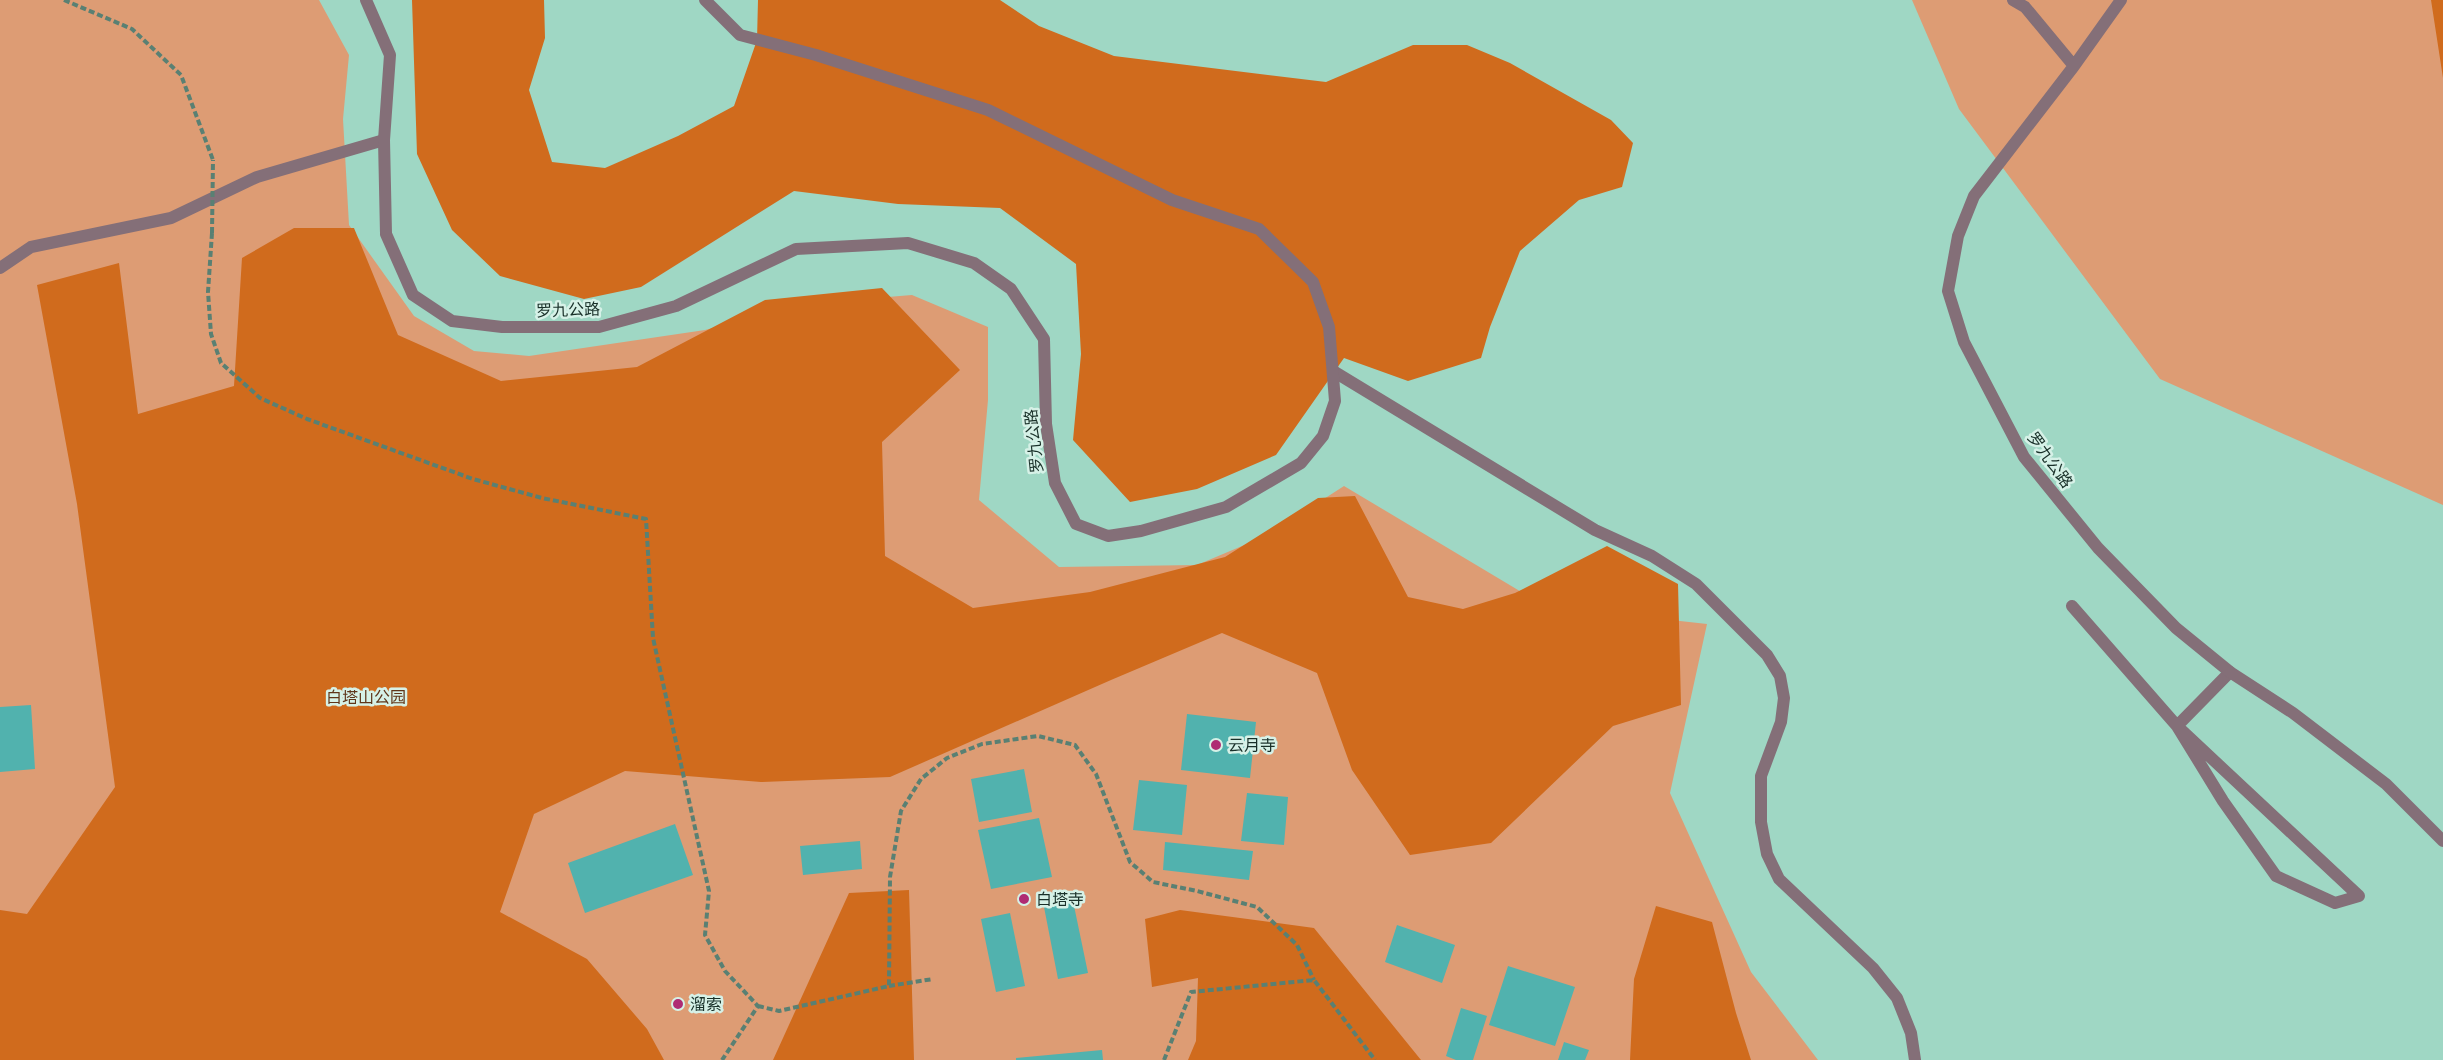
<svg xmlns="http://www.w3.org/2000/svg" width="2443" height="1060" viewBox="0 0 2443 1060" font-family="Montserrat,'Noto Sans SC',sans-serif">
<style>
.green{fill:#dd9c74}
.forest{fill:#d06b1d}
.building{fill:#51b2ae}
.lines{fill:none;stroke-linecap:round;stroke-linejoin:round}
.path{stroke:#598073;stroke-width:4;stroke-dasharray:6 3;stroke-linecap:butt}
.service{stroke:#846f78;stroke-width:12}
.minor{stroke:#846f78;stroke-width:12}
.path-bridge{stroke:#598073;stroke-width:4;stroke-dasharray:6 3;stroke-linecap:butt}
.poi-dot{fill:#af2b73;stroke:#d6f1e7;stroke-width:2}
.labels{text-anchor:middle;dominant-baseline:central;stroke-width:5;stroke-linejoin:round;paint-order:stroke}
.street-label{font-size:16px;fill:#193029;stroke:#d6f1e7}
.park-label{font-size:16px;fill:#5f3519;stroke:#d6f1e7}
.poi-label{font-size:16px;fill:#193029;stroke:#d6f1e7;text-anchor:start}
</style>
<rect width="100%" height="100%" fill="#9fd7c4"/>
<path class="green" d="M0 0H319L349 55 343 119 349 225 414 316 474 351 529 356 705 330 803 304 912 295 988 327V400L979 500 1059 567 1197 565 1268 535 1344 486 1545 606 1707 624 1670 793 1751 972 1818 1060H0Z
M1912 0H2443V505L2160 379 1959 109Z"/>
<path class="forest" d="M412 0H544L545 38 529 90 552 162 605 168 678 136 734 106 757 40 758 0H1000L1039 26 1114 56 1326 82 1413 45H1467L1510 63 1611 120 1633 143 1622 187 1579 200 1520 251 1490 327 1481 358 1408 381 1344 358 1276 455 1197 489 1130 502 1073 440 1081 354 1076 264 1000 208 898 204 794 191 641 287 584 299 500 276 452 230 417 154Z
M2431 0H2443V78Z
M294 228H354L398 335 501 381 637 367 765 300 882 288 960 370 882 442 885 556 973 608 1090 592 1225 557 1318 498 1355 496 1408 597 1463 609 1515 593 1607 546 1678 584 1681 705 1613 726 1491 843 1410 855 1352 770 1317 673 1222 633 1111 680 890 777 761 782 625 771 534 814 500 912 587 959 647 1029 664 1060H0V910L27 914 115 787 77 504 37 285 119 263 138 414 234 386 242 258Z
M909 890 914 1060H773L849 893Z
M1656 906 1712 922 1736 1013 1751 1060H1630L1634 979Z
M1180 910 1314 928 1421 1060H1188L1196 1041 1198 978 1152 987 1145 919Z"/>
<path class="building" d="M31 705 35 769 0 772V707Z
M1187 714 1256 722 1250 778 1181 770Z
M1024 769 1032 812 979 822 971 779Z
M1139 780 1187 785 1182 835 1133 830Z
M1247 793 1288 797 1284 845 1241 841Z
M1039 818 1052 877 991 889 978 830Z
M675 824 693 875 585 913 568 863Z
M860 841 862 869 803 875 800 846Z
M1165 842 1253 851 1249 880 1163 870Z
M1073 901 1088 973 1058 979 1044 907Z
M1010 913 1025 986 996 992 981 919Z
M1397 925 1455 945 1442 983 1385 962Z
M1508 966 1575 987 1555 1046 1489 1025Z
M1461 1008 1487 1016 1473 1060H1456L1446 1056Z
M1564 1042 1589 1050 1585 1060H1558Z
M1102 1050 1103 1060H1016V1058Z"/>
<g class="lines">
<path class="path" d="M64 0 132 29 181 75 213 160
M212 233 208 292 211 334 221 363 260 398 307 419 473 479 542 498 646 519 653 638 709 891 705 935 725 971 758 1006 722 1060
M889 986 933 979
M758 1006 779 1011 889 986 890 877 901 811 921 779 947 758 982 744 1038 736 1075 745 1096 774 1130 862 1153 882 1197 891 1257 907 1297 945 1314 980
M1164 1060 1191 992 1314 980 1375 1060"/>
<path class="service" d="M0 268 31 247 171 218 257 177 384 140
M1333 371 1595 530 1652 556 1696 584 1767 655 1780 676 1784 698 1781 722 1761 776V822L1767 854 1779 879 1873 968 1897 998 1911 1033 1915 1060
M2072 606 2177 726 2359 896 2335 903 2276 876 2223 801 2177 726 2230 672"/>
<path class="minor" d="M366 0 390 55 384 140 386 234 413 295 452 321 502 327H599L676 306 796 249 908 243 974 263 1011 289 1044 339 1046 424 1055 483 1076 524 1108 536 1141 531 1226 507 1301 463 1323 436 1335 401 1329 327 1313 282 1259 229 1172 200 988 110 816 55 740 35 705 0
M2013 0 2025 7 2074 66 1974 196 1958 236 1948 291 1964 342 2024 457 2098 548 2176 628 2230 672 2293 713 2386 784 2443 841
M2074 66 2121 0"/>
<path class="path-bridge" d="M212 233 213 160"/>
</g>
<g class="poi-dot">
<circle cx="1216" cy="745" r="6"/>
<circle cx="1024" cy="899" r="6"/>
<circle cx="678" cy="1004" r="6"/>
</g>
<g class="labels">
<g class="street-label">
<text transform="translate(568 310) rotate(-2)">罗九公路</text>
<text transform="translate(1034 441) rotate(-96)">罗九公路</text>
<text transform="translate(2050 460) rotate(54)">罗九公路</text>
</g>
<g class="park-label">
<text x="366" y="697">白塔山公园</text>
</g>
<g class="poi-label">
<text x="1228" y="745">云月寺</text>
<text x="1036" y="899">白塔寺</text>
<text x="690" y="1004">溜索</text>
</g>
</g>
</svg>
